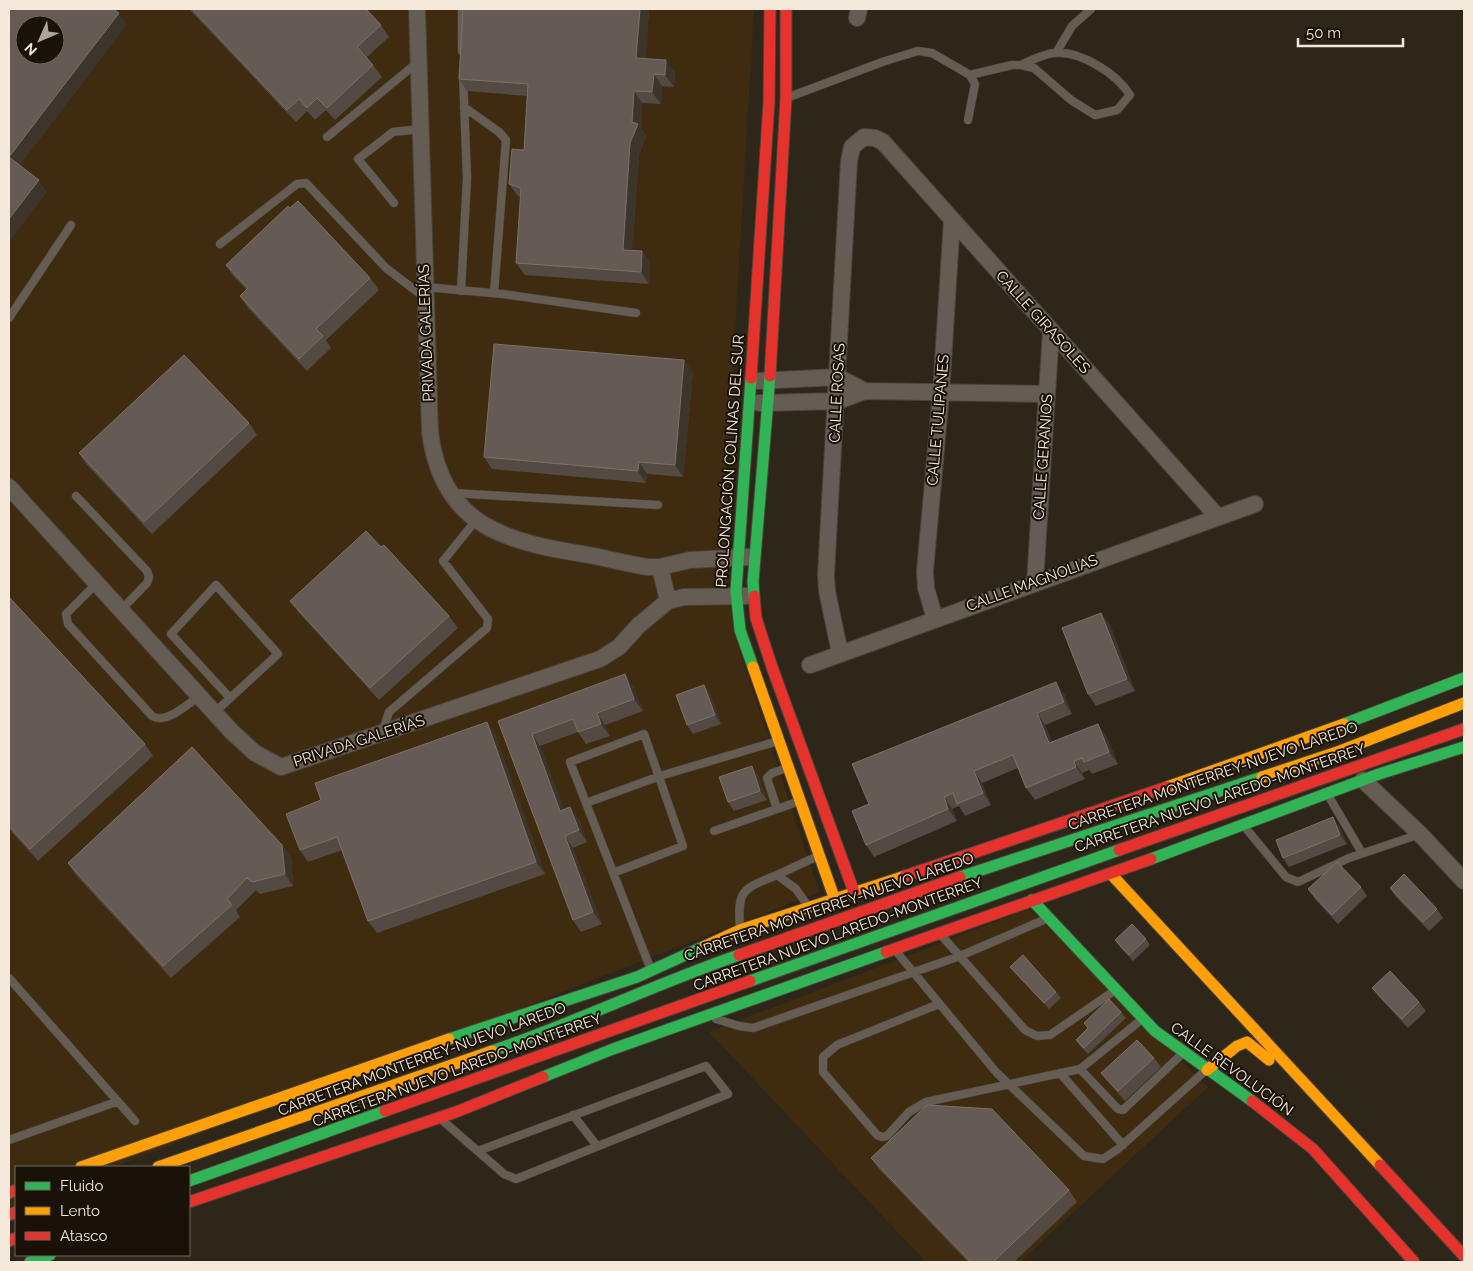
<svg xmlns="http://www.w3.org/2000/svg" width="1473" height="1271" viewBox="0 0 1473 1271" font-family="Raleway,sans-serif">
<style>
.built{fill:#3f2c10;fill-rule:evenodd}
.lines{fill:none;stroke-linecap:round;stroke-linejoin:round}
.lane-casing{stroke:#4b433a;stroke-width:9}
.street-casing{stroke:#4b433a;stroke-width:18}
.fast-casing{stroke:#4b433a;stroke-width:13}
.slow-casing{stroke:#4b433a;stroke-width:13}
.jam-casing{stroke:#4b433a;stroke-width:13}
.lane{stroke:#655d54;stroke-width:8}
.street{stroke:#655d54;stroke-width:16}
.fast{stroke:#30b455;stroke-width:11}
.slow{stroke:#ff9f0a;stroke-width:11}
.jam{stroke:#e5322d;stroke-width:11}
.wall{fill:#534a43}
.shaded-wall{fill:#3d342c}
.building{fill:#655b54;stroke:#7b7169;fill-rule:evenodd}
.labels{text-anchor:middle;dominant-baseline:central;stroke-width:4;stroke-linejoin:round;paint-order:stroke}
.street-label{font-size:15px;fill:#f5e9dc;stroke:#191208}
</style>
<rect width="100%" height="100%" fill="#2f261a"/>
<path class="built" d="M9 9H754L727 466 726 572 734 634 819 892 114 1167H16V1205L9 1208ZM25 25H55V55H25Z
M1029 909 1208 1087 1020 1262H926L709 1032Z"/>
<g class="lines">
<defs>
<path id="lane" d="M462 51V9
M1056 53 1072 26 1091 9
M970 75 1012 65H1021L1034 68 1071 100 1095 115 1117 110 1130 95C1117 74 1080 50 1054 53 1043 54 1032 60 1021 65
M789 97 885 61 918 51 932 53 970 75 975 84 968 120
M464 107 499 132 506 140 494 293
M327 137 418 62
M394 203 358 159 393 132 420 129
M220 244 297 184 306 183 386 268 424 297
M425 287 503 294 636 313
M461 291 467 178 463 75
M9 318 71 225
M452 493 658 505
M76 496 147 571 149 577 147 583 121 610
M97 583 66 614 68 624 152 716C166 725 187 704 200 696
M215 712 278 654 216 585 171 634 230 698
M382 733 389 712 487 628 488 619 443 561 477 519
M1328 795 1362 853
M586 803 570 762 644 734 683 846 613 873
M777 809 767 778 772 773 787 768
M1244 826 1286 877 1298 882 1349 858 1420 834
M714 831 797 802
M777 875 818 856
M740 928C737 889 743 889 777 875L796 889 808 906
M941 935 1025 1030 1037 1036 1050 1035 1114 991
M895 950 996 1072 1084 1156 1103 1159 1118 1149 1205 1071
M651 970 586 803 660 776 778 741
M9 978 135 1121
M939 1004 837 1045 823 1057V1072L877 1135 882 1137 887 1136 909 1112 926 1102 1080 1069 1141 1020
M716 1019 739 1026 753 1028 960 956 1046 919
M1080 1069 1118 1109 1123 1110 1183 1053
M1060 1073 1123 1145
M573 1115 597 1146
M442 1120 504 1174 516 1179 728 1094 706 1066 478 1151
M9 1140 116 1102"/>
<path id="street" d="M417 9 430 432C442 527 507 542 589 555 609 559 628 564 648 567H660L690 560 749 557
M857 18 859 9
M758 381 838 377 865 391
M759 403 838 401 865 391 1047 394
M9 487 232 732 255 753 281 767 600 659 619 647 639 625 668 601 684 597 746 596
M660 567 668 601
M1035 582 1051 331
M935 619 926 588 925 571 941 393 952 220
M840 653 827 591 826 574 849 161 852 147 864 137 875 138 883 142 1217 516
M810 665 1255 504
M1363 780 1420 834 1464 881"/>
<path id="fast" d="M751 378 736 591 740 630 753 667
M754 596 753 582 770 376
M1344 724 1464 678
M1151 859 1379 774 1464 747
M960 877 1262 777
M1032 900 1155 1031 1252 1101
M750 981 1119 850
M449 1039 637 977 705 946
M492 1051C575 1023 655 984 739 955
M543 1077 613 1049 886 952
M189 1181 385 1111
M30 1262 50 1255"/>
<path id="slow" d="M753 667 835 900
M1262 777 1340 751 1464 703
M1167 787 1344 724
M1111 874 1380 1165
M705 946 740 930 905 876
M1207 1070 1237 1046 1247 1042 1269 1060
M81 1167 449 1039
M158 1167 492 1051"/>
<path id="jam" d="M770 376 786 98V9
M751 378 769 102 770 9
M754 596 756 618 772 667 854 892
M1119 850 1464 729
M905 876 1167 787
M886 952 1151 859
M739 955 960 877
M1252 1101 1313 1149 1414 1262
M385 1111 750 981
M1380 1165 1464 1256
M9 1193 16 1190
M189 1202 456 1112 543 1077
M9 1215 16 1212
M9 1241 16 1238"/>
</defs>
<use href="#lane" class="lane-casing"/>
<use href="#street" class="street-casing"/>
<use href="#fast" class="fast-casing"/>
<use href="#slow" class="slow-casing"/>
<use href="#jam" class="jam-casing"/>
<use href="#lane" class="lane"/>
<use href="#street" class="street"/>
<use href="#fast" class="fast"/>
<use href="#slow" class="slow"/>
<use href="#jam" class="jam"/>
</g>
<path class="wall" d="M189 9H366L381 25 389 37 366 58 373 65 382 77 335 120 326 110 315 120 307 111 296 122Z
M649 9 645 59 675 72 674 87 662 86 661 104 642 103 641 128 646 136 639 155 632 250 642 251 650 263 649 284 525 275 516 263 521 197 518 196 509 184 524 150 527 96 467 91 459 79Z
M226 265 370 278 379 290 326 340 331 348 307 371 248 308 240 296 246 289 234 277Z
M693 372 683 477 647 474 646 483 492 469 484 457Z
M249 423 257 435 152 534 87 465 79 453Z
M381 547 449 616 458 628 379 700 299 613 290 601Z
M9 597 145 744 153 756 38 861 9 829Z
M1101 613 1110 625 1135 691 1096 706 1088 694Z
M704 685 710 694 721 724 693 734 687 725Z
M633 686 643 711 605 725 610 736 586 744 578 732 540 746 564 810 579 819 587 842 573 848 602 924 581 932 573 920 498 721Z
M1064 694 1072 714 1045 725 1052 742 1106 736 1118 764 1092 774 1089 770 1082 773 1085 779 1035 800 1026 788 1018 768 982 783 991 805 965 816 959 806 952 809 957 821 874 857 866 845 869 804Z
M487 722 495 734 545 874 377 933 368 921 342 850 308 862 300 850 321 800Z
M758 775 767 800 734 811 728 802Z
M1339 826 1347 844 1289 867 1283 858Z
M282 845 291 857 293 886 260 894 256 890 236 910 240 917 171 978 76 875 68 863Z
M1361 887 1367 896 1338 924 1315 899 1308 889Z
M1390 888 1437 909 1443 918 1429 931 1396 897Z
M1146 939 1150 945 1133 961 1120 947 1115 940Z
M1010 967 1056 992 1061 998 1049 1009 1015 973Z
M1372 988 1419 1002 1426 1011 1408 1028 1379 997Z
M1121 1012 1126 1018 1088 1054 1080 1046 1076 1040 1088 1028 1084 1023Z
M1154 1058 1161 1067 1125 1101 1108 1082 1101 1073Z
M871 1158 1069 1190 1077 1202 1014 1262H968L880 1170Z"/>
<path class="shaded-wall" d="M640 9H649L645 70 636 58Z
M119 13 127 25 17 169 9 157Z
M666 60 675 72 674 87 665 75Z
M654 74 662 86 661 104 652 92Z
M634 91 642 103 641 128 646 136 639 155 632 262 623 250Z
M39 180 47 192 9 242V219Z
M642 251 650 263 649 284 641 272Z
M684 360 693 372 683 477 675 465Z
M639 462 647 474 646 483 638 471Z
M1101 613 1110 625 1135 691 1127 679Z
M625 674 633 686 643 711 634 699Z
M1056 682 1064 694 1072 714 1064 702Z
M704 685 710 694 721 724 715 715Z
M597 713 605 725 610 736 601 724Z
M1037 713 1045 725 1057 755 1049 743Z
M487 722 495 734 545 874 536 862Z
M1098 724 1106 736 1118 764 1109 752Z
M532 734 540 746 569 823 560 811Z
M1074 761 1082 773 1085 779 1076 767Z
M752 766 758 775 767 800 760 791Z
M974 771 982 783 991 805 983 793Z
M944 797 952 809 957 821 948 809Z
M570 807 579 819 587 842 579 830Z
M1333 817 1339 826 1347 844 1340 835Z
M565 836 573 848 602 924 593 912Z
M282 845 291 857 293 886 285 874Z"/>
<path class="building" d="M9 9H113L119 13 9 157 39 180 9 219ZM25 25H55V55H25Z
M192 9H366L381 25 357 47 373 65 327 108 317 98 307 108 299 99 287 110Z
M463 9H640L636 58 666 60 665 75 654 74 652 92 634 91 632 122 638 124 630 143 623 250 642 251 641 272 516 263 521 188 509 184 512 149 524 150 528 84 459 79Z
M298 201 370 278 316 329 323 336 299 359 240 296 248 288 226 265 288 206 290 208Z
M494 344 684 360 675 465 639 462 638 471 484 457Z
M184 355 249 423 144 522 79 453Z
M366 531 381 547 384 545 449 616 370 688 290 601Z
M9 597 145 744 30 849 9 826Z
M1101 613 1127 679 1088 694 1062 628Z
M625 674 634 699 597 713 601 724 578 732 573 719 532 734 560 811 570 807 579 830 565 836 593 912 573 920 498 721Z
M1056 682 1064 702 1037 713 1049 743 1098 724 1109 752 1084 762 1082 758 1074 761 1076 767 1026 788 1013 755 974 771 983 793 957 804 953 793 944 797 948 809 866 845 852 811 869 804 852 764Z
M704 685 715 715 687 725 676 695Z
M487 722 536 862 368 921 337 837 300 850 286 814 321 800 315 783Z
M192 747 282 845 285 874 252 882 247 878 227 899 232 905 163 966 68 863Z
M752 766 760 791 728 802 719 777Z
M1333 817 1340 835 1283 858 1276 840Z
M1337 862 1361 887 1332 915 1308 889Z
M1404 874 1437 909 1423 922 1390 888Z
M1132 924 1146 939 1129 955 1115 940Z
M1023 955 1056 992 1044 1003 1010 967Z
M1390 971 1419 1002 1402 1019 1372 988Z
M1109 999 1121 1012 1084 1048 1076 1040 1088 1028 1084 1023Z
M1137 1040 1154 1058 1118 1091 1101 1073Z
M927 1105 992 1109 1069 1190 993 1262H971L871 1158Z"/>
<g class="labels">
<g class="street-label">
<text transform="translate(1043 322) rotate(48)">CALLE GIRASOLES</text>
<text transform="translate(426 333) rotate(-92)">PRIVADA GALERÍAS</text>
<text transform="translate(837 393) rotate(-87)">CALLE ROSAS</text>
<text transform="translate(938 420) rotate(-85)">CALLE TULIPANES</text>
<text transform="translate(1043 457) rotate(-86)">CALLE GERANIOS</text>
<text transform="translate(730 461) rotate(-86)">PROLONGACIÓN COLINAS DEL SUR</text>
<text transform="translate(1032 583) rotate(-20)">CALLE MAGNOLIAS</text>
<text transform="translate(359 741) rotate(-18)">PRIVADA GALERÍAS</text>
<text transform="translate(1213 776) rotate(-19)">CARRETERA MONTERREY-NUEVO LAREDO</text>
<text transform="translate(1220 798) rotate(-19)">CARRETERA NUEVO LAREDO-MONTERREY</text>
<text transform="translate(829 907) rotate(-19)">CARRETERA MONTERREY-NUEVO LAREDO</text>
<text transform="translate(838 934) rotate(-20)">CARRETERA NUEVO LAREDO-MONTERREY</text>
<text transform="translate(422 1059) rotate(-20)">CARRETERA MONTERREY-NUEVO LAREDO</text>
<text transform="translate(1232 1069) rotate(36)">CALLE REVOLUCIÓN</text>
<text transform="translate(457 1070) rotate(-20)">CARRETERA NUEVO LAREDO-MONTERREY</text>
</g>
</g>
<rect width="1473" height="1271" fill="none" stroke="#f5e9dc" stroke-width="20"/>
<rect x="15" y="1166" width="175" height="90" fill="#191208" stroke="#71685d"/>
<rect x="25" y="1182" width="25" height="8" fill="#30b455" stroke="#71685d"/>
<text x="60" y="1191" font-size="15" fill="#f5e9dc">Fluido</text>
<rect x="25" y="1207" width="25" height="8" fill="#ff9f0a" stroke="#71685d"/>
<text x="60" y="1216" font-size="15" fill="#f5e9dc">Lento</text>
<rect x="25" y="1232" width="25" height="8" fill="#e5322d" stroke="#71685d"/>
<text x="60" y="1241" font-size="15" fill="#f5e9dc">Atasco</text>
<g transform="translate(40 40) rotate(225)"><circle r="24" fill="#191208" stroke="#71685d"/>
<path d="M0-4L9 19L0 12L-9 19Z" fill="#b0a598"/>
<text y="-8" font-size="14" font-weight="bold" text-anchor="middle" fill="#f5e9dc">N</text>
</g>
<path d="M1298 38v8h105v-8" fill="none" stroke="#f5e9dc" stroke-width="2.5"/>
<text x="1306" y="38" font-size="15" fill="#f5e9dc" stroke="#191208" stroke-width="4" paint-order="stroke">50 m</text>
</svg>
